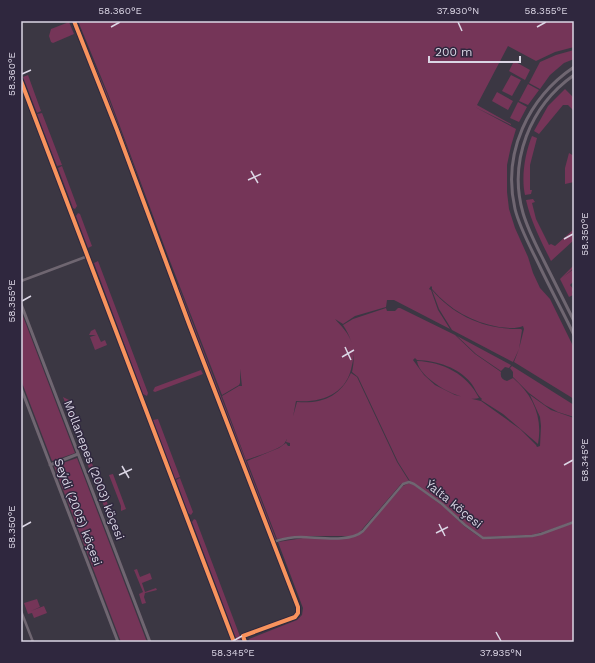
<svg xmlns="http://www.w3.org/2000/svg" width="595" height="663" viewBox="0 0 595 663" font-family="'Work Sans',sans-serif">
<style>
.green{fill:#753558}
.lines{fill:none;stroke-linecap:round;stroke-linejoin:round}
.minor{stroke:#6f6671;stroke-width:2.5}
.tertiary{stroke:#6f6671;stroke-width:3}
.cycleway-casing{stroke:#2f273e;stroke-width:6}
.cycleway{stroke:#f8935d;stroke-width:4}
.ticks{fill:none;stroke:#dbd6e5;stroke-width:1.5}
.labels{text-anchor:middle;dominant-baseline:central;stroke-width:3;stroke-linejoin:round;paint-order:stroke}
.street-label{font-size:12px;fill:#dbd6e5;stroke:#2f273e}
.neatline{fill:none;stroke:#dbd6e5;stroke-width:1.5}
.ticks-label{font-size:10px;text-anchor:middle;fill:#dbd6e5}
</style>
<rect width="100%" height="100%" fill="#3b3743"/>
<path class="green" d="M78 21H574V47L555 52 536 61 508 46 477 105 511 124V125L475 107 516 129 511 146 507 165V192L509 209 515 228 528 257 533 273 540 288 550 299 574 348V399L514 362 519 349 524 329 523 326C516 329 507 328 499 327 472 322 450 310 432 289V287L431 286 429 289 431 290 438 310 450 329 394 300H387L386 307 355 316 343 324 335 319C341 326 349 333 352 344 354 351 354 358 352 365 347 394 322 403 296 401 294 411 290 437 284 444 279 449 255 457 246 460L222 396 239 386H242L240 369V383L239 385 222 395 168 256 108 94Z
M69 22 74 34 53 43 51 42 49 36 51 29Z
M83 38 107 94 150 210 106 95Z
M574 50V59L564 63 550 75 540 89 529 83 540 62 556 55Z
M514 61 530 70 525 80 509 71Z
M28 75 41 111 37 113 23 77Z
M511 75 521 80 512 96 502 91Z
M528 84 539 90 528 105 519 101Z
M565 89 574 98V111L568 105H563L539 134 534 131 548 106Z
M497 92 513 101 508 110 492 101Z
M518 102 527 107 519 122 510 118Z
M42 113 62 165 57 166 37 114Z
M532 136 537 138 530 165V190H532L531 194 525 195C521 177 525 153 532 136Z
M569 153 574 156V182L565 184V168Z
M62 166 77 206 75 209 73 208 58 168Z
M533 199 535 202 532 203 536 219 549 245 551 244 555 246 574 229V240L551 261C541 241 531 222 526 200Z
M78 213 80 214 92 246 88 248 76 216Z
M98 261 148 393 147 396 143 394 94 263Z
M574 265V268L563 277 574 269V281L570 285 574 290 572 292 573 295 569 297 560 279Z
M177 285H178L276 539 275 540Z
M432 290C454 316 486 330 521 329L522 330 519 349 513 362 452 330 439 309Z
M386 308 387 311H395L398 308H400L455 335 475 354 501 372C500 377 502 380 507 381L513 378C533 395 543 417 538 444L503 414 481 400 482 399C477 395 475 388 471 383 458 367 437 361 417 360L415 358 413 360 424 375 435 385 455 395 481 401 520 429 536 445 537 447 540 446 541 426 540 417 530 395 551 410 574 418V521L546 531 532 535 483 537 465 524 442 503 410 481 398 462 358 377 352 372C356 354 353 340 343 325L353 319Z
M21 311 75 453 52 461 21 380Z
M95 329 101 342 105 340 107 345 95 350 90 337 96 335H89L91 331Z
M457 336 511 365 509 368 505 367 501 371 476 354Z
M417 361C443 362 467 374 479 398 462 403 419 379 417 361Z
M512 366 574 405V417L558 412 545 405 529 393 513 377V372L510 368Z
M201 370 203 374 155 392 153 391 155 387Z
M351 373 357 377 397 462 409 481 401 484 359 533 352 536H299L277 539 247 461 279 448 286 443 288 446H290V443L286 442 297 402C322 404 340 397 351 373Z
M63 397 69 400 79 429 82 430 83 432 77 434Z
M158 419 180 477 175 479 153 420Z
M83 434V438L94 469 90 471 77 436Z
M77 458 147 642H121L54 466Z
M113 474 126 509 121 511V506L109 475Z
M180 478 193 512 191 515 188 513 176 480Z
M98 479 110 510 114 514 108 516 94 481Z
M409 483 414 485 444 507 464 526 478 536 483 539 532 537 574 523V642H250L249 639 297 620 302 615 303 608 278 542 303 538H350L361 533 403 486Z
M194 519 196 520 241 639 237 641 192 522Z
M137 569 140 577 150 573 152 579 142 583 145 592 156 588 157 590 145 593 144 597 146 603 142 604 139 594 143 592 134 570Z
M37 599 40 607 31 611 44 606 47 613 34 618 32 613 28 614 24 603Z"/>
<g class="lines">
<path class="minor" d="M74 21 117 130 189 324 298 607V613L295 617 243 636 245 642
M21 81 234 642
M21 281 88 256
M273 542C282 539 291 537 301 537 318 537 350 543 363 531L403 484 409 482 414 484 442 504 465 525 483 538 532 536 541 534 574 522
M21 611 33 642"/>
<path class="tertiary" d="M574 67C528 98 502 153 515 209 520 229 531 248 540 267 551 290 563 312 574 335
M574 75C530 106 508 161 523 213 528 230 536 245 544 261 554 281 564 301 574 321
M21 304 150 642
M21 388 118 642
M50 465 78 454"/>
<defs>
<path id="cycleway" d="M74 21 117 130 189 324 298 607V613L295 617 243 636 245 642
M21 81 234 642"/>
</defs>
<use href="#cycleway" class="cycleway-casing"/>
<use href="#cycleway" class="cycleway"/>
</g>
<path class="ticks" d="M458 22 462 31M111 27 120 22M537 27 546 22M22 74 31 70M251 171 258 183M248 180 261 174M564 239 573 234M22 301 31 296M345 347 351 360M342 357 354 350M564 465 573 460M122 466 129 478M119 475 132 469M439 524 445 536M22 527 31 522M436 533 448 527M496 632 501 641M233 641 242 636"/>
<g class="labels">
<g class="street-label">
<text transform="translate(94 470) rotate(69)">Mollanepes (2003) köçesi</text>
<text transform="translate(454 504) rotate(39)">Ýalta köçesi</text>
<text transform="translate(78 512) rotate(69)">Seýdi (2005) köçesi</text>
</g>
</g>
<rect width="595" height="663" fill="none" stroke="#2f273e" stroke-width="44"/>
<path d="M429 56v6h91v-6" fill="none" stroke="#dbd6e5" stroke-width="2"/>
<text x="435" y="56" font-size="12" fill="#dbd6e5" stroke="#2f273e" stroke-width="3" paint-order="stroke">200 m</text>
<rect x="22" y="22" width="551" height="619" class="neatline"/>
<g class="ticks-label">
<text x="120" y="14">58.360°E</text>
<text x="458" y="14">37.930°N</text>
<text x="546" y="14">58.355°E</text>
<text transform="translate(11 74) rotate(-90)" y="4">58.360°E</text>
<text transform="translate(584 234) rotate(-90)" y="4">58.350°E</text>
<text transform="translate(11 301) rotate(-90)" y="4">58.355°E</text>
<text transform="translate(584 460) rotate(-90)" y="4">58.345°E</text>
<text transform="translate(11 527) rotate(-90)" y="4">58.350°E</text>
<text x="233" y="656">58.345°E</text>
<text x="501" y="656">37.935°N</text>
</g>
</svg>
